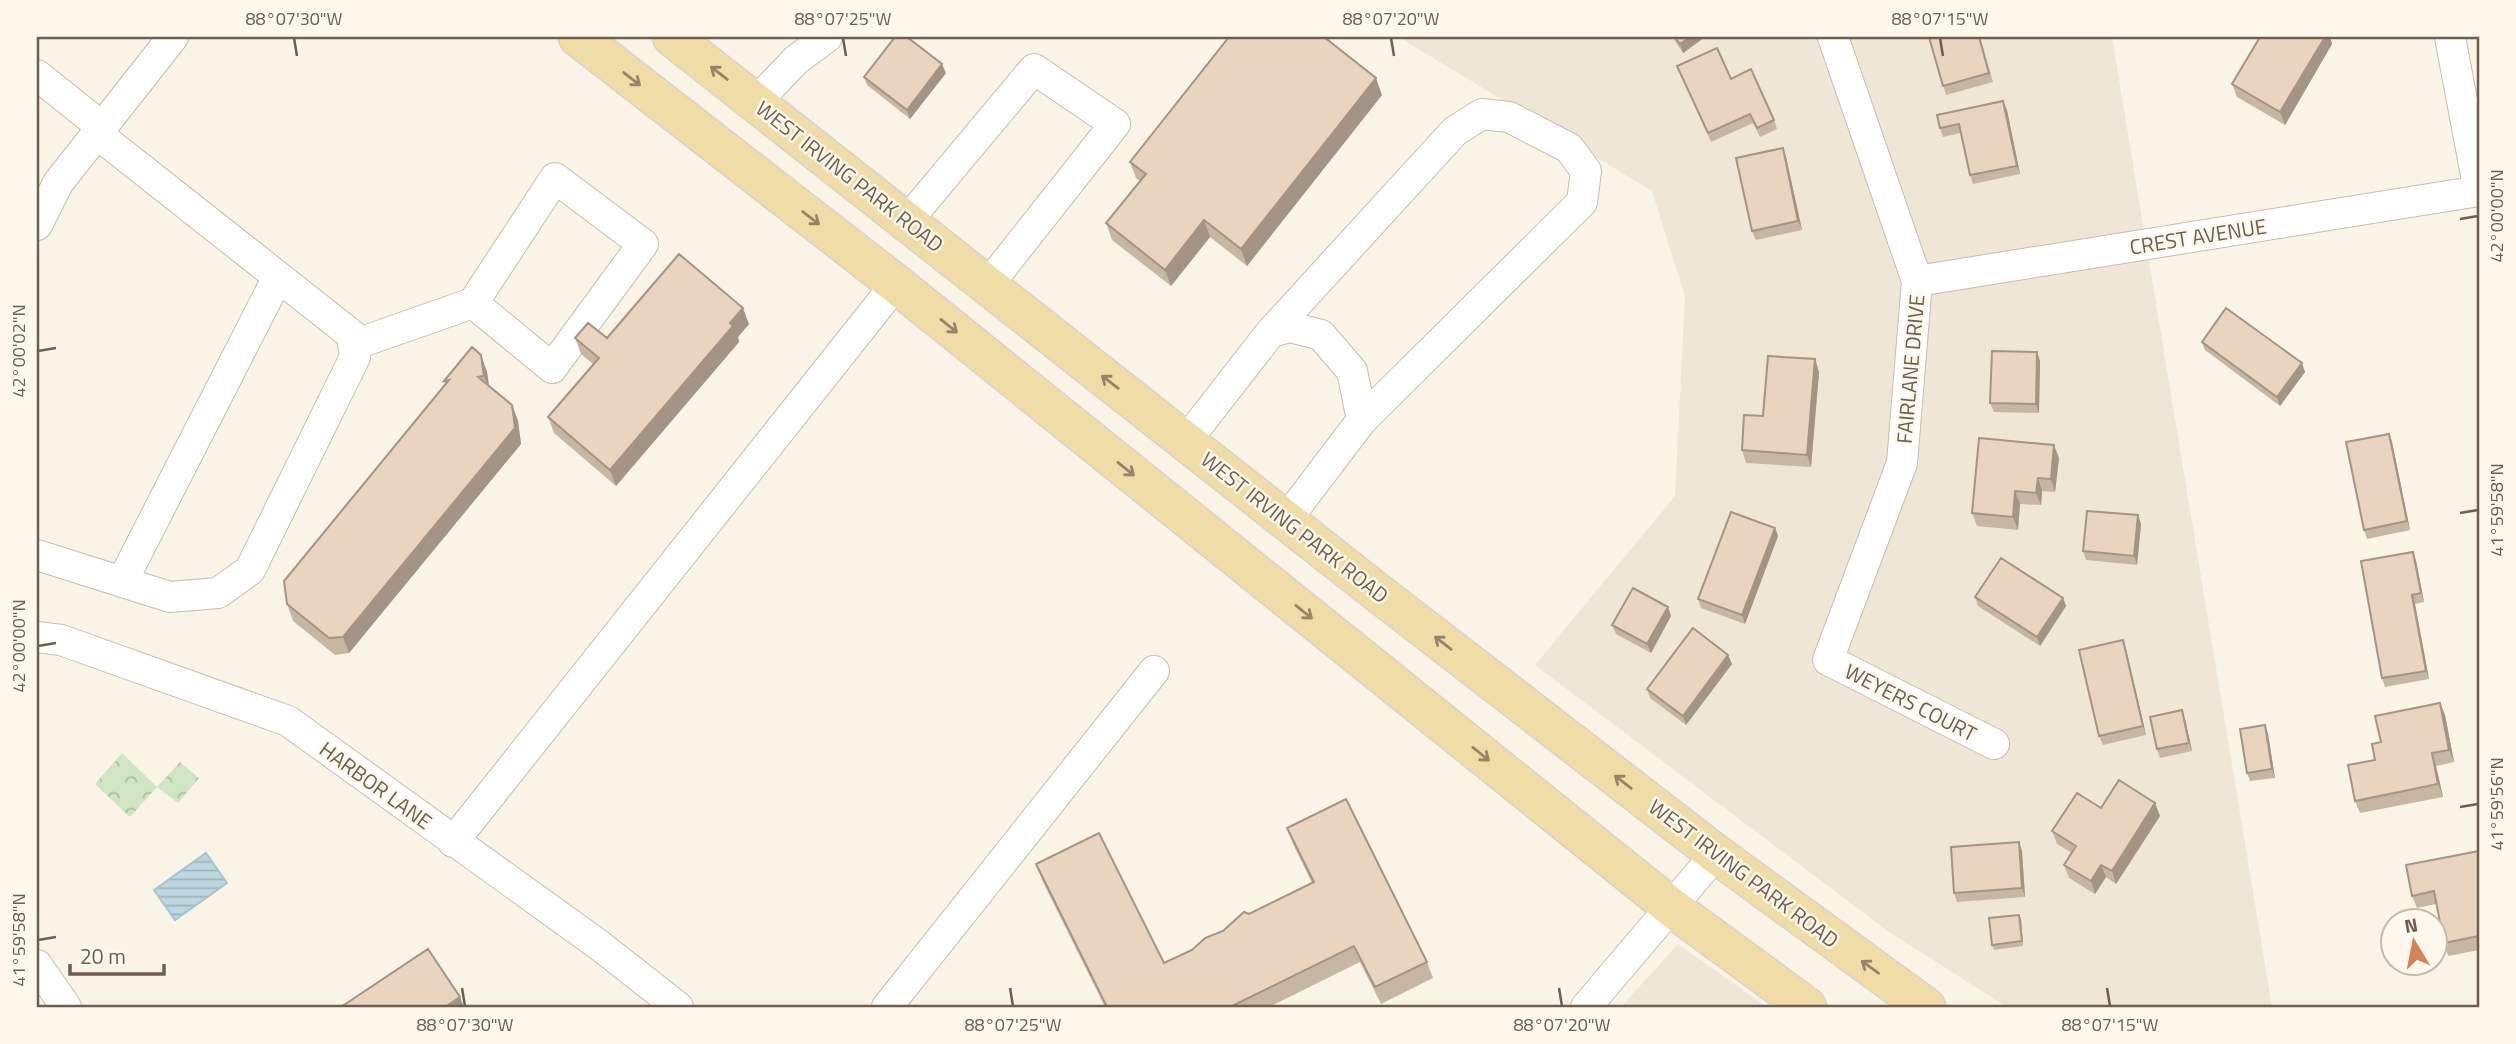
<svg xmlns="http://www.w3.org/2000/svg" width="2516" height="1044" viewBox="0 0 2516 1044" font-family="'Titillium Web',sans-serif">
<style>
.residential{fill:#f0e6d5}
.park{fill:url(#park-crowns)}
.water{fill:url(#water-rules);stroke:#a4c5d1;stroke-width:2}
.lines{fill:none;stroke-linecap:round;stroke-linejoin:round}
.minor-casing{stroke:#c9bcad;stroke-width:32}
.major-casing{stroke:#d7d2cd;stroke-width:41}
.minor{stroke:#fff;stroke-width:30}
.major{stroke:#f0dca6;stroke-width:38}
.wall{fill:#c8b6a4}
.shaded-wall{fill:#a39486}
.building{fill:#e9d4bf;stroke:#a39486;stroke-width:2}
.oneway{stroke:#968368}
.ticks{fill:none;stroke:#6f5d4e;stroke-width:2.5}
.labels{text-anchor:middle;dominant-baseline:central;stroke-width:5;stroke-linejoin:round;paint-order:stroke}
.street-label{font-size:21px;fill:#6f5d4e;stroke:#fdf8eb}
.neatline{fill:none;stroke:#6f5d4e;stroke-width:2.5}
.ticks-label{font-size:18px;text-anchor:middle;fill:#6f5d4e}
</style>
<defs>
<pattern id="park-crowns" width="20" height="18" patternUnits="userSpaceOnUse" patternTransform="scale(1.75)"><rect width="20" height="18" fill="#cfe5c6"/><path d="M2 6a3 3 0 1 1 6 0M12 15a3 3 0 1 1 6 0" fill="none" stroke="#acbda3"/></pattern>
<pattern id="water-rules" width="6" height="5" patternUnits="userSpaceOnUse" patternTransform="scale(1.75)"><rect width="6" height="5" fill="#bdd7e0"/><path d="M0 2.5h6" fill="none" stroke="#9eb2b8"/></pattern>
</defs>
<rect width="100%" height="100%" fill="#f9f4e6"/>
<path class="residential" d="M1399 37H2112L2272 1007H2007L1889 932 1535 665 1675 496 1685 296 1652 191Z
M1678 944 1767 1007H1621Z"/>
<path class="park" d="M122 753 157 787 180 762 199 778 178 803 157 787 130 817 95 784Z"/>
<path class="water" d="M206 853 227 883 175 920 154 890Z"/>
<g class="lines">
<defs>
<path id="minor" d="M1833 37 1917 281 1902 463 1828 660 1994 744
M2450 37 2479 191
M37 75 102 127
M756 102 796 60 827 37
M907 221 1034 69 1115 124 988 285
M37 225 58 183 173 37
M1917 281 2479 191
M1271 332 1455 131 1482 114 1509 117 1569 148 1586 171 1582 202 1362 420
M353 345 473 303 552 368 643 244 555 178 473 303
M1186 441 1271 332 1290 327 1321 335 1352 371 1362 420 1286 520
M37 555 170 597 218 593 250 570 355 357 352 335 96 133
M122 582 278 277
M37 637 61 640 288 721 599 945 678 1007
M453 842 896 284
M37 965 66 1007
M887 1007 1154 671
M1586 1007 1716 854"/>
<path id="major" d="M578 37 896 284 1671 907 1807 1007
M672 37 1373 589 1716 854 1926 1007"/>
</defs>
<use href="#minor" class="minor-casing"/>
<use href="#major" class="major-casing"/>
<use href="#minor" class="minor"/>
<use href="#major" class="major"/>
</g>
<path class="wall" d="M1672 37H1705L1683 53Z
M1929 37H1980L1993 82 1946 95Z
M2260 37H2330L2332 44 2285 125 2237 97 2232 84Z
M1677 66 1731 79 1774 120 1777 129 1760 137 1753 123 1711 142Z
M946 73 910 119 867 85 864 77Z
M1382 95 1247 266 1210 237 1171 286 1112 240 1106 223 1140 181 1136 178 1130 162Z
M2007 110 2020 174 1973 184 1970 175 1961 133 1943 137 1940 128Z
M1786 157 1802 230 1756 240 1752 231Z
M749 324 738 337 739 342 616 486 554 433 548 417 593 364 581 354 575 338H607Z
M2202 342 2305 372 2280 406 2205 350Z
M2037 352 2040 361 2039 413 1994 412 1990 403Z
M481 355 487 372 489 387 512 405 518 421 521 444 349 653 335 655 293 621 287 604 445 385 444 381Z
M1815 359 1819 372 1811 467 1746 463 1742 450 1763 416Z
M2389 434 2392 442 2410 530 2367 539 2364 530Z
M2059 458 2055 492 2042 491 2041 505 2020 504 2018 530 1977 526 1972 513Z
M2138 515 2141 524 2137 565 2086 560 2083 551Z
M1775 528 1778 536 1745 624 1701 608 1698 599Z
M2416 561 2424 602 2415 604 2429 679 2385 687 2382 678Z
M1975 597 2063 598 2066 606 2040 646 1978 606Z
M1668 607 1671 616 1651 653 1616 634 1612 625Z
M2123 640 2126 649 2146 735 2103 745 2099 736Z
M1728 655 1732 664 1686 725 1650 698 1647 689Z
M2440 703 2445 715 2454 762 2436 766 2443 797 2360 813 2355 801 2375 760 2381 742Z
M2185 719 2192 751 2160 758 2157 749Z
M2265 725 2268 734 2275 778 2250 781 2247 773Z
M2155 803 2160 816 2116 884 2106 877 2095 894 2069 878 2064 865 2072 853 2057 844 2052 831 2101 808Z
M1287 828 1427 962 1433 978 1381 1004 1360 962 1269 1007H1105L1042 880 1036 864 1164 963 1192 950 1249 914 1312 883 1293 844Z
M2022 851 2025 897 1957 902 1954 893Z
M2479 851V950L2448 956 2444 943 2436 904 2417 908 2412 896Z
M2021 919 2023 946 1994 950 1992 945Z"/>
<path class="shaded-wall" d="M1690 37H1705L1683 53 1680 44Z
M2325 37H2330L2332 44 2285 125 2280 112Z
M942 64 946 73 910 119 907 110Z
M1376 78 1382 95 1247 266 1241 249Z
M2003 101 2007 110 2020 174 2017 166Z
M1783 148 1786 157 1802 230 1798 221Z
M1204 220 1210 237 1171 286 1165 270Z
M743 308 749 324 738 337 739 342 616 486 610 470Z
M2037 352 2040 361 2039 413 2036 404Z
M481 355 487 372 490 392 484 376Z
M1815 359 1819 372 1811 467 1807 455Z
M2302 363 2305 372 2280 406 2277 397Z
M512 405 518 421 521 444 349 653 343 637Z
M2389 434 2392 442 2410 530 2407 521Z
M2054 445 2059 458 2055 492 2051 479Z
M2038 478 2042 491 2041 505 2036 493Z
M2015 491 2020 504 2018 530 2013 517Z
M2138 515 2141 524 2137 565 2134 556Z
M1775 528 1778 536 1745 624 1742 615Z
M2413 552 2416 561 2424 602 2421 593Z
M2412 595 2415 604 2429 679 2426 671Z
M2063 598 2066 606 2040 646 2037 637Z
M1668 607 1671 616 1651 653 1647 644Z
M2123 640 2126 649 2146 735 2143 726Z
M1728 655 1732 664 1686 725 1683 716Z
M2440 703 2445 715 2454 762 2449 750Z
M2182 710 2185 719 2192 751 2189 743Z
M2265 725 2268 734 2275 778 2272 769Z
M2432 753 2436 766 2443 797 2438 784Z
M2155 803 2160 816 2116 884 2112 871Z
M2019 842 2022 851 2025 897 2022 888Z
M2101 865 2106 877 2095 894 2091 881Z
M2019 915 2021 919 2023 946 2022 941Z
M460 997 464 1007H445Z"/>
<path class="building" d="M895 37H907L942 64 907 110 864 77Z
M1229 37H1324L1376 78 1241 249 1204 220 1165 270 1106 223 1146 174 1130 162Z
M1675 37H1690L1680 44Z
M1929 37H1979L1989 73 1943 86Z
M2260 37H2325L2280 112 2232 84Z
M1717 48 1731 79 1751 69 1774 120 1757 128 1750 114 1708 133 1677 66Z
M2003 101 2017 166 1970 175 1959 124 1940 128 1937 115Z
M1783 148 1798 221 1752 231 1736 158Z
M679 254 743 308 730 323 733 326 610 470 548 417 599 358 575 338 588 323 607 338Z
M2226 308 2302 363 2277 397 2202 342Z
M472 347 481 355 484 376 478 377 512 405 515 428 343 637 329 638 287 604 284 581 449 380 444 381Z
M1992 351 2037 352 2036 404 1990 403Z
M1768 356 1815 359 1807 455 1742 450 1744 415 1763 416Z
M2389 434 2407 521 2364 530 2346 442Z
M1979 438 2054 445 2051 479 2038 478 2036 493 2015 491 2013 517 1972 513Z
M2087 511 2138 515 2134 556 2083 551Z
M1731 512 1775 528 1742 615 1698 599Z
M2413 552 2421 593 2412 595 2426 671 2382 678 2361 561Z
M2001 558 2063 598 2037 637 1975 597Z
M1633 588 1668 607 1647 644 1612 625Z
M1693 628 1728 655 1683 716 1647 689Z
M2123 640 2143 726 2099 736 2079 650Z
M2440 703 2449 750 2432 753 2438 784 2355 801 2348 765 2375 760 2372 744 2381 742 2375 716Z
M2182 710 2189 743 2157 749 2150 717Z
M2265 725 2272 769 2247 773 2240 729Z
M2119 780 2155 803 2112 871 2101 865 2091 881 2064 865 2076 846 2052 831 2077 793 2101 808Z
M1346 799 1427 962 1375 987 1354 946 1230 1007H1107L1036 864 1099 833 1164 963 1192 950 1205 938 1223 931 1244 912 1249 914 1314 882 1287 828Z
M2019 842 2022 888 1954 893 1951 847Z
M2479 851V936L2444 943 2434 891 2412 896 2406 865Z
M2019 915 2022 941 1992 945 1989 918Z
M428 949 460 997 445 1007H341Z"/>
<defs><path id="oneway-shaft" d="M-6 0H5M1.5-3L5.5 0L1.5 3" fill="none" stroke-width="1.6" stroke-linecap="round" stroke-linejoin="round" transform="scale(1.75)"/></defs>
<g class="oneway">
<use href="#oneway-shaft" transform="translate(719 73) rotate(-142)"/>
<use href="#oneway-shaft" transform="translate(632 79) rotate(38)"/>
<use href="#oneway-shaft" transform="translate(811 218) rotate(38)"/>
<use href="#oneway-shaft" transform="translate(949 326) rotate(39)"/>
<use href="#oneway-shaft" transform="translate(1110 382) rotate(-142)"/>
<use href="#oneway-shaft" transform="translate(1126 469) rotate(39)"/>
<use href="#oneway-shaft" transform="translate(1304 612) rotate(39)"/>
<use href="#oneway-shaft" transform="translate(1443 643) rotate(-142)"/>
<use href="#oneway-shaft" transform="translate(1481 754) rotate(39)"/>
<use href="#oneway-shaft" transform="translate(1623 782) rotate(-142)"/>
<use href="#oneway-shaft" transform="translate(1870 967) rotate(-144)"/>
</g>
<path class="ticks" d="M294 38 297 56M843 38 846 56M1391 38 1394 56M1940 38 1943 56M2460 219 2478 216M38 351 56 348M2460 513 2478 510M38 646 56 643M2460 807 2478 804M38 940 56 937M462 988 465 1006M1010 988 1013 1006M1559 988 1562 1006M2107 988 2110 1006"/>
<g class="labels">
<g class="street-label">
<text transform="translate(850 176) rotate(38)">WEST IRVING PARK ROAD</text>
<text transform="translate(2198 236) rotate(-9)">CREST AVENUE</text>
<text transform="translate(1910 369) rotate(-85)">FAIRLANE DRIVE</text>
<text transform="translate(1295 527) rotate(38)">WEST IRVING PARK ROAD</text>
<text transform="translate(1911 702) rotate(27)">WEYERS COURT</text>
<text transform="translate(376 785) rotate(36)">HARBOR LANE</text>
<text transform="translate(1744 873) rotate(37)">WEST IRVING PARK ROAD</text>
</g>
</g>
<rect width="2516" height="1044" fill="none" stroke="#fdf8eb" stroke-width="77"/>
<g transform="translate(2414 942) rotate(350)"><circle r="33" fill="#fdf8eb" stroke="#c4baac" stroke-width="2"/>
<path d="M0-5L12 26L0 18L-12 26Z" fill="#d58259"/>
<text y="-10" font-size="19" font-weight="bold" text-anchor="middle" fill="#6f5d4e">N</text>
</g>
<path d="M70 964v10h94v-10" fill="none" stroke="#6f5d4e" stroke-width="3.5"/>
<text x="80" y="964" font-size="21" fill="#6f5d4e" stroke="#fdf8eb" stroke-width="5" paint-order="stroke">20 m</text>
<rect x="38" y="38" width="2440" height="968" class="neatline"/>
<g class="ticks-label">
<text x="294" y="25">88°07'30"W</text>
<text x="843" y="25">88°07'25"W</text>
<text x="1391" y="25">88°07'20"W</text>
<text x="1940" y="25">88°07'15"W</text>
<text transform="translate(2497 216) rotate(-90)" y="6">42°00'00"N</text>
<text transform="translate(19 351) rotate(-90)" y="6">42°00'02"N</text>
<text transform="translate(2497 510) rotate(-90)" y="6">41°59'58"N</text>
<text transform="translate(19 646) rotate(-90)" y="6">42°00'00"N</text>
<text transform="translate(2497 804) rotate(-90)" y="6">41°59'56"N</text>
<text transform="translate(19 940) rotate(-90)" y="6">41°59'58"N</text>
<text x="465" y="1031">88°07'30"W</text>
<text x="1013" y="1031">88°07'25"W</text>
<text x="1562" y="1031">88°07'20"W</text>
<text x="2110" y="1031">88°07'15"W</text>
</g>
</svg>
